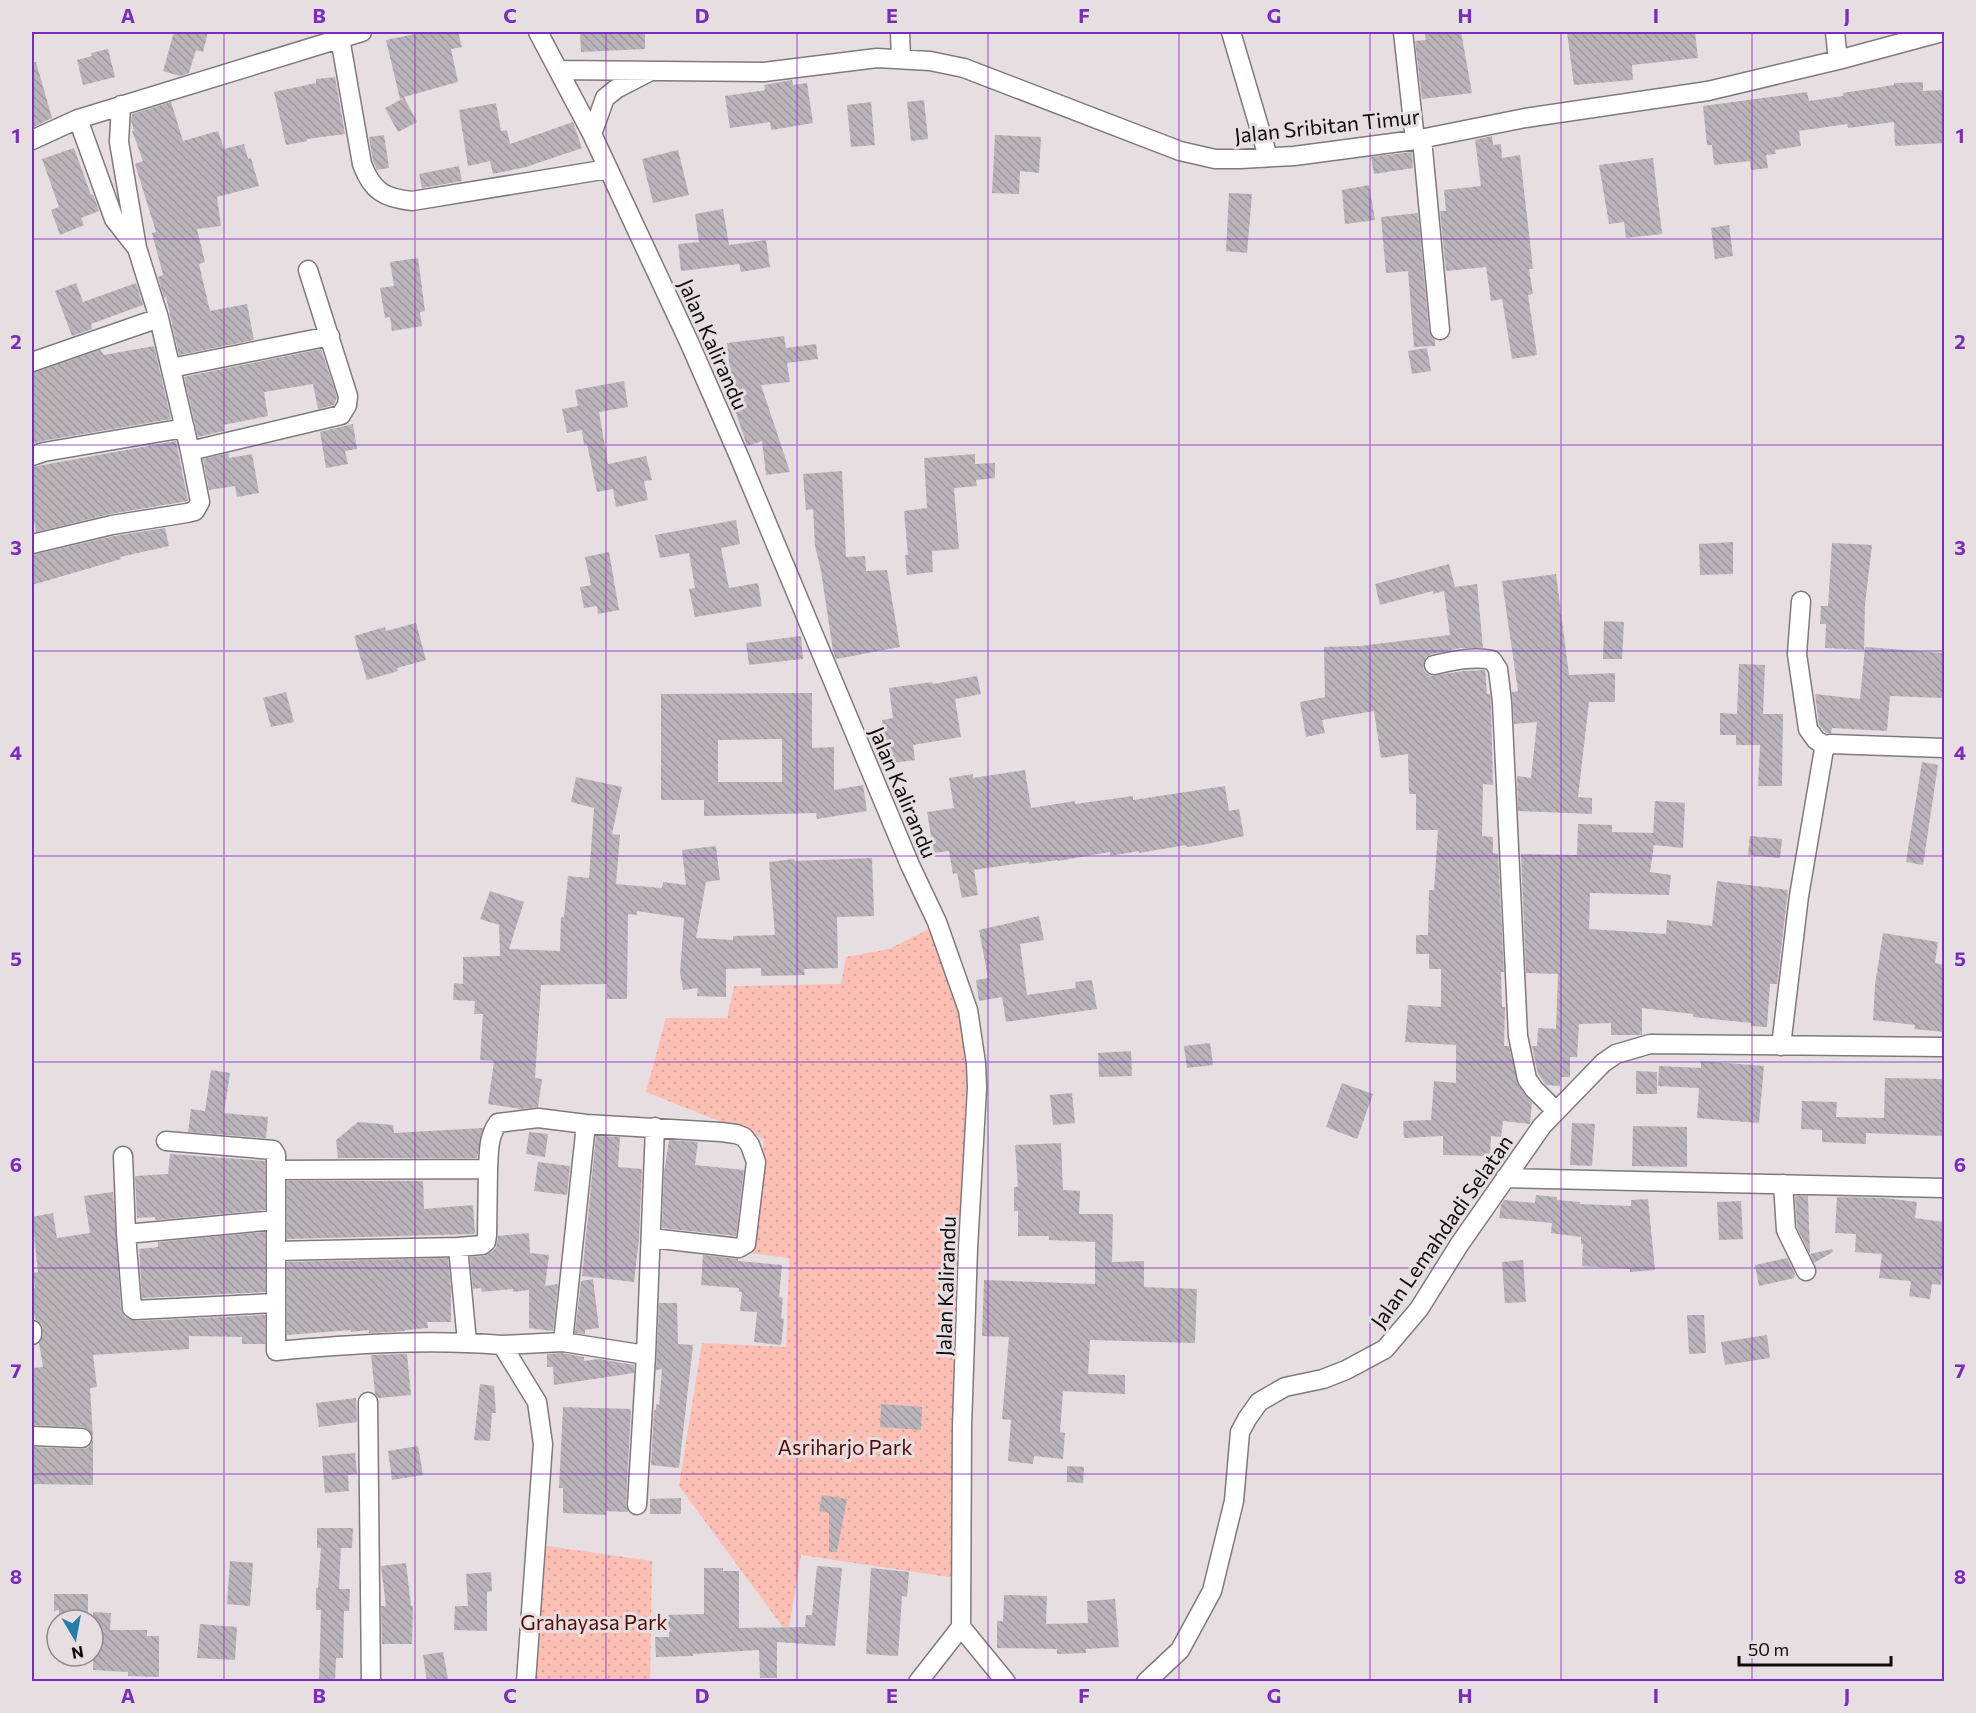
<svg xmlns="http://www.w3.org/2000/svg" width="1976" height="1713" viewBox="0 0 1976 1713" font-family="Commissioner,sans-serif">
<style>
.park{fill:url(#park-dots)}
.building{fill:url(#building-back-hatch);fill-rule:evenodd}
.lines{fill:none;stroke-linecap:round;stroke-linejoin:round}
.minor-casing{stroke:#81797d;stroke-width:21}
.minor{stroke:#fff;stroke-width:18}
.grid{fill:none;stroke:#7b2cbf;stroke-width:1.5;stroke-opacity:0.55}
.labels{text-anchor:middle;dominant-baseline:central;stroke-width:6;stroke-linejoin:round;paint-order:stroke}
.street-label{font-size:21px;fill:#0f0c0d;stroke:#e6dee1}
.park-label{font-size:21px;fill:#550c04;stroke:#e6dee1}
.neatline{fill:none;stroke:#7b2cbf;stroke-width:2}
.grid-label{font-size:20px;text-anchor:middle;font-weight:bold;fill:#7b2cbf}
</style>
<defs>
<pattern id="park-dots" width="8" height="8" patternUnits="userSpaceOnUse" patternTransform="scale(1.5)"><rect width="8" height="8" fill="#fcbfb4"/><path d="M2 2h.1M6 6h.1" fill="none" stroke="#d7a39a" stroke-width="1.8" stroke-linecap="round"/></pattern>
<pattern id="building-back-hatch" width="6" height="6" patternUnits="userSpaceOnUse" patternTransform="scale(1.5)"><rect width="6" height="6" fill="#bab4ba"/><path d="M-1 5l2 2M0 0l6 6M5-1l2 2" fill="none" stroke="#9f9a9f"/></pattern>
</defs>
<rect width="100%" height="100%" fill="#e6dee1"/>
<path class="park" d="M929 929 959 998 975 1088 955 1578 801 1555 788 1634 679 1486 702 1343 786 1347 789 1258 750 1253 764 1139 646 1092 666 1018H727L734 986 841 984 846 957 889 949Z
M541 1545 652 1561 650 1681 534 1682Z"/>
<path class="building" d="M174 32H208L203 52 196 50 189 73 180 76 163 71Z
M425 32H458L462 47 451 49 458 82 404 97 417 122 398 132 385 108 404 98 400 99 386 40Z
M580 32H645V49L581 52Z
M1424 32H1461L1472 93 1422 99 1415 41 1426 40Z
M1567 32H1695L1698 58 1632 65 1633 80 1574 85Z
M108 49 115 77 83 85 77 60 92 56 91 53Z
M32 62H36L52 118 32 128Z
M335 77 345 134 307 139V141L286 145 274 92 316 83V79Z
M792 80 793 85 807 83 813 123 771 130 770 122 730 128 725 96 765 90 764 85Z
M1923 82V91L1944 90V143L1895 146 1894 122 1848 128 1847 124 1799 131 1801 146 1775 150 1776 154 1766 155 1768 168 1751 170 1750 161 1714 165 1712 145H1707L1703 106 1807 92 1809 101 1843 96V93L1894 85V83Z
M924 100 928 139 911 141 907 102Z
M171 102 183 141 218 131 224 149 244 144 248 159 251 158 259 186 217 197 221 226 197 229 205 262 199 264 210 311 247 304 254 340 179 355 166 297 164 298 158 277 163 275 152 233 156 232 135 164 143 161 132 131 134 130 131 121 132 114Z
M871 102 875 145 851 147 847 105Z
M496 103 501 131 507 130 510 144 573 122 582 148 526 167 493 174 490 161 468 166 459 110Z
M384 135 389 168 377 170 373 161 369 137Z
M995 135 1041 137 1039 173 1020 171 1019 194 992 193Z
M1492 136 1493 145 1501 144 1502 158 1520 155 1533 269H1529L1533 294 1528 295 1537 355 1512 359 1502 299 1491 301 1486 267 1446 271 1440 211H1446L1444 190 1481 186 1475 140Z
M74 148 91 195 93 194 99 211 81 218 84 225 60 235 51 210 59 207 42 159Z
M678 150 689 195 653 203 642 159Z
M1412 152 1413 168 1374 174 1371 157Z
M1653 158 1662 234 1626 238 1624 222 1609 224 1599 165Z
M459 166 462 181 422 188 419 174Z
M1369 185 1375 220 1345 224 1342 190Z
M1229 193 1252 194 1247 253 1226 251Z
M723 209 729 245 766 240 770 267 741 272 739 264 681 271 678 244 699 242 695 214Z
M1418 213 1429 331 1435 340V346L1414 347 1408 271 1386 273 1381 217Z
M1729 225 1733 256 1715 259 1711 228Z
M418 258 425 311 420 312 422 326 392 331 390 317 385 318 380 288 394 286 390 262Z
M76 283 83 302 136 283 143 305 91 324 92 329 72 336 55 291Z
M784 336 786 348 816 344 818 359 787 363 790 382 761 385 790 472 766 475 762 441 747 446 731 398H733L727 343Z
M154 346 171 419 42 441 32 444V373L100 350 104 355Z
M1427 348 1431 371 1412 374 1408 351Z
M321 349 337 397 334 405 318 409 313 384 264 392 268 416 223 425 224 431 198 437 184 377Z
M624 381 628 407 599 412 608 464 646 456 652 480 644 481 648 500 616 507 613 489 597 492 587 444 584 445 582 430 567 433 562 409 578 406 575 390Z
M353 424 357 449 345 451 348 464 326 468 320 432Z
M176 441 188 501 110 514 36 532 32 506V467Z
M228 453 229 458 252 454 259 493 237 497 235 486 209 490 203 459Z
M975 454V464L995 463V478L976 480 977 486 954 488 959 549 932 551 933 572 907 575 905 555H908L904 511 927 508 924 458Z
M842 471 846 557 865 556 866 571 887 570 900 647 836 659 833 651 821 571 815 546 813 509 806 510 803 474Z
M736 520 740 544 721 548 729 588 758 583 762 606 695 617 689 589 695 588 689 553 660 558 655 535Z
M165 528 169 546 120 557 121 559 32 585V555L114 536Z
M1733 542V574L1700 575 1699 544Z
M1832 543 1872 545 1865 604 1864 650 1825 648 1826 624H1820L1821 606H1828Z
M609 552 619 610 598 614 597 606 584 608 580 587 591 585 585 557Z
M1449 564 1455 587 1477 584 1483 648H1461L1432 654 1426 657 1423 667 1425 672 1431 676 1464 671 1485 670 1487 694H1490L1491 703 1493 785 1483 784 1482 836 1493 837V853L1498 854 1504 972H1501L1502 1007H1505L1504 1046H1509L1518 1085 1532 1103 1530 1124 1503 1121 1501 1137 1491 1136 1490 1156 1443 1155V1136L1404 1138 1403 1121 1431 1120 1434 1081 1456 1083V1045L1405 1042 1408 1005 1441 1007V969H1429V954H1416V935H1428L1429 890H1434L1438 830H1416V794H1409L1408 754 1381 758 1374 711 1322 720 1325 733 1306 737 1300 702 1325 697 1324 647 1360 646 1450 635 1444 591 1433 594V591L1380 605 1375 584Z
M1556 574 1569 675 1615 673V702H1589L1578 797 1592 798V814L1518 811 1517 776 1531 778 1537 722 1514 724 1512 692 1518 691 1502 581Z
M1604 621 1624 622 1622 659H1603Z
M416 623 426 660 397 668 398 671 367 680 354 636 385 627 386 631Z
M801 636 803 659 749 665 746 643Z
M1865 647 1944 653V698L1890 696 1887 731 1832 728 1831 733H1826L1819 725 1815 694 1860 699Z
M1739 664 1765 665 1763 714H1783L1782 786H1758L1760 745H1736V735H1720V713L1737 714Z
M977 676 981 694 955 699 961 737 913 745 915 760 893 763 891 748H886L882 720 893 718 889 688 932 682 933 684Z
M286 692 294 722 271 727 263 698Z
M812 693V748L834 747V790L863 785 867 811 817 819 816 813 704 816V800H661V694ZM782 739V782H718V740Z
M1922 762 1938 765 1923 865 1906 862Z
M1025 770 1031 808 1075 801V804L1133 796V800L1225 786 1229 811 1239 809 1244 836 1202 845 1187 847 1186 845 1139 853V851L1110 856V852L1058 861V860L1029 864V862L974 870 978 895 962 898 957 873 953 874 949 851 934 853 927 812 954 808 949 778 973 774V778Z
M576 777 622 787 612 834 620 835 616 884 662 888 663 882 686 885 682 850 716 846 720 880 706 882 696 938 733 940V936L775 935 769 862 794 859 795 861 872 858 874 916 837 917 838 968 804 969 805 975 761 976V968L726 969V997L697 996 698 988 683 990 680 973 684 918 637 911V915L628 914 627 999H607V984L541 985 535 1078 542 1079 538 1107 521 1109 488 1104 494 1061 480 1060 483 1014H474L475 1001 453 1000 454 983 463 984V957L500 956 499 925 480 919 490 891 524 902 509 949 560 951 561 917H564L568 876 589 878 594 808 571 802Z
M1655 801 1685 803 1683 848 1654 845 1650 872 1671 875 1669 895 1590 893 1589 929 1666 934 1667 920 1712 926 1717 881 1788 890 1777 984H1770L1767 1027 1751 1026V1023L1693 1017V1014L1642 1008V1035H1611V1023L1579 1024 1577 1057H1570V1077H1561L1560 1086 1546 1085 1538 1074 1532 1046H1537L1538 1028 1556 1029 1558 974 1526 973 1521 854 1577 855 1578 824 1612 825V832L1653 833Z
M1750 836 1782 839 1780 858 1748 855Z
M1039 916 1044 940 1020 944 1027 995 1076 988 1075 982 1092 980 1097 1009 1006 1022 1002 997 979 1001 976 980 988 978 979 930Z
M1883 933 1938 942 1935 963 1944 965V1032L1914 1029 1915 1025 1873 1020 1875 985Z
M1210 1043 1213 1065 1187 1068 1184 1046Z
M1131 1051 1132 1076 1099 1077 1098 1053Z
M1701 1061 1764 1066 1759 1123 1697 1118 1699 1088 1658 1086 1659 1066 1701 1068Z
M211 1070 230 1073 224 1113 268 1117 266 1138 188 1132 191 1109 205 1111Z
M1636 1071 1657 1072V1094H1636Z
M1885 1078 1944 1079V1136L1866 1133V1144L1845 1143 1822 1142V1130L1801 1129 1802 1101 1837 1102 1836 1117 1884 1118Z
M1342 1083 1373 1094 1357 1139 1326 1127Z
M1072 1093 1075 1123 1053 1125 1050 1095Z
M358 1122 393 1125 394 1133 483 1128 477 1158H338L336 1140Z
M1572 1123 1595 1124 1592 1166 1570 1165Z
M1633 1126 1687 1127V1167L1632 1166Z
M529 1132 548 1134 545 1157 526 1154Z
M596 1136 620 1137 618 1167 642 1169 639 1239 634 1282 582 1276Z
M669 1140 698 1142 695 1165 744 1170 736 1236 662 1228 664 1172Z
M1061 1143 1063 1190 1080 1191 1079 1214H1113L1112 1262 1144 1261V1287L1197 1289 1195 1343 1090 1340 1088 1374 1125 1375V1394L1063 1391 1060 1432 1065 1433 1063 1459 1034 1456 1033 1464 1008 1461 1011 1420 1002 1419 1009 1337 982 1336 984 1280 1095 1284V1242L1049 1240V1236H1018V1211H1014V1187H1018L1015 1145Z
M170 1154 265 1161V1210L156 1220 155 1217 137 1218 135 1176 168 1174Z
M538 1162 570 1166 567 1195 534 1191Z
M287 1181H423L424 1209 473 1205 475 1234 287 1239Z
M113 1192 121 1309 125 1317 136 1321 265 1315V1344H242V1337L189 1336V1349L93 1355 97 1387 90 1388 93 1437 88 1429 83 1427 32 1425V1368L43 1367 39 1343 43 1335 42 1325 35 1319 32 1299V1289L35 1288 33 1273 38 1272 32 1217 53 1213 57 1238 90 1233 84 1196Z
M1536 1195 1557 1197V1200L1580 1202V1204L1631 1206V1200L1648 1199 1655 1270 1630 1272V1269L1582 1266 1583 1244H1581V1237L1551 1233 1552 1223 1499 1218 1501 1205 1504 1200 1535 1203Z
M1795 1196H1808L1810 1254 1832 1249 1833 1252 1814 1263 1797 1227Z
M1837 1197 1884 1198 1917 1202 1915 1218 1944 1222V1252L1941 1285 1932 1284 1930 1299 1909 1296 1911 1282 1910 1281 1879 1278 1882 1254 1855 1252 1856 1234 1835 1233Z
M1741 1201 1743 1239 1719 1240 1717 1202Z
M265 1232V1292L142 1298 139 1249 158 1247V1242Z
M529 1233 530 1253 549 1255 545 1286 558 1284 553 1331 529 1328V1290L513 1292V1289L482 1292 481 1288 473 1289 470 1257 484 1256 493 1251 496 1247 498 1236Z
M703 1255 738 1259V1261L782 1265 779 1297 783 1298 781 1318 784 1319 781 1345 754 1342 757 1312 740 1311 742 1292H739V1288L701 1285Z
M448 1258 451 1290V1322H427L428 1328 405 1330V1331L369 1333V1330L351 1332V1330L287 1335V1262Z
M1787 1258 1795 1274 1794 1278 1759 1286 1755 1265Z
M1523 1260 1526 1302 1505 1303 1502 1262Z
M593 1279 599 1328 585 1330V1334L575 1333 581 1281Z
M659 1303H677L678 1344 693 1345 679 1468 651 1465 654 1410H656V1404L659 1405 662 1369 656 1370Z
M1687 1315H1704L1706 1353 1689 1354Z
M1767 1335 1770 1358 1725 1365 1721 1342Z
M562 1353 584 1357V1361L599 1359 634 1365V1373L554 1385 553 1367H547V1354Z
M407 1354 411 1395 378 1398 375 1393 371 1355Z
M480 1384 494 1386 496 1413H492L490 1441 474 1440Z
M356 1398 357 1422 319 1427 316 1403Z
M881 1404 922 1407 921 1430 880 1427Z
M563 1407 631 1409 626 1504 628 1512 606 1511V1515L563 1513V1488H559Z
M93 1439V1485L34 1484V1481H32V1447L82 1449 88 1448Z
M418 1446 423 1475 392 1480 388 1451Z
M355 1453 357 1474 348 1475 349 1491 325 1493 322 1456Z
M1067 1466 1084 1467 1083 1483 1067 1482Z
M822 1495 847 1499 837 1552H829V1513L819 1511Z
M681 1498V1514H650V1499Z
M317 1528H353L352 1548H341L339 1589H350L349 1611H344L343 1658H336L335 1680H319L321 1610H316V1588H318L321 1548H317Z
M230 1561 253 1563 250 1606 227 1604Z
M406 1563 411 1606H413L412 1644H382L381 1606H386L381 1566Z
M817 1566 842 1568 835 1646 777 1642V1678H760L759 1650 693 1654V1656L656 1657 655 1637H669L668 1615 704 1614V1568H723V1571H739V1628L805 1627 806 1615H812Z
M871 1568 909 1572 907 1597 902 1596 898 1656 866 1654Z
M491 1572 492 1591 487 1592V1631L454 1630 455 1606H468L466 1574Z
M54 1594H88V1620H59V1610L54 1611Z
M1004 1595 1047 1596 1046 1624 1088 1623 1087 1601 1115 1599 1119 1647 1086 1649V1653L1057 1654V1649L997 1648V1621H1003Z
M93 1612 111 1613 110 1630H147V1636H159V1677L128 1676V1672L93 1670Z
M200 1624 237 1627 235 1660 197 1658Z
M443 1652 448 1679 427 1682 423 1655Z"/>
<g class="lines">
<defs>
<path id="minor" d="M538 32 592 134 690 344 738 454 910 865 937 922 968 1010 976 1063 977 1088 968 1248 962 1427 961 1627 918 1682
M900 32 901 59
M1231 32 1268 157
M1403 32 1415 140
M1835 32 1838 60
M340 38 362 164C372 191 384 198 412 201L608 169
M558 70 764 72 877 58 930 61 964 68 1180 151 1215 159H1240L1294 156 1415 140 1525 118 1708 91 1838 60 1942 32
M78 119 114 219 136 247
M592 134 605 98 616 89 649 72
M1422 139 1440 330
M32 140 78 119 362 32
M32 362 159 318
M171 368 330 336
M190 451 341 415 347 405 348 396 308 270
M32 456 44 452 185 428
M32 544 112 525 187 513 195 511 200 502 190 451 159 318 137 248 119 142 121 105
M1801 601 1797 654 1808 729 1816 740 1826 746
M1434 665C1453 661 1472 656 1492 660L1498 669 1502 702 1518 1036 1527 1079 1534 1089 1556 1111
M1781 1046 1799 896 1824 749 1830 744 1944 748
M586 1124 721 1132 736 1134 744 1137 750 1145 756 1162 746 1244 739 1248 651 1238
M166 1141 273 1150 276 1155V1351C351 1344 426 1339 502 1345L537 1402 543 1444 526 1682
M123 1156 126 1234
M488 1169C489 1152 488 1137 498 1123L538 1118 586 1124 563 1342 502 1345
M276 1170 488 1169 487 1235 486 1242 482 1245 458 1247 276 1251
M1505 1178 1944 1188
M1783 1184 1786 1230 1806 1271
M458 1247 467 1342
M276 1303 135 1310 132 1308 126 1234 276 1220
M32 1330V1335
M563 1342 646 1355
M368 1402 371 1682
M32 1436 82 1438
M637 1505 646 1355 655 1127
M961 1627 1006 1682
M1146 1682 1180 1650 1212 1591 1234 1501 1240 1432 1247 1419 1259 1402 1285 1387 1323 1379 1346 1370 1385 1349 1419 1309 1459 1245 1542 1126 1603 1063 1616 1054 1650 1044 1944 1047"/>
</defs>
<use href="#minor" class="minor-casing"/>
<use href="#minor" class="minor"/>
</g>
<path class="grid" d="M224 32V1682M415 32V1682M606 32V1682M797 32V1682M988 32V1682M1179 32V1682M1370 32V1682M1561 32V1682M1752 32V1682M32 239H1944M32 445H1944M32 651H1944M32 856H1944M32 1062H1944M32 1268H1944M32 1474H1944"/>
<g class="labels">
<g class="street-label">
<text transform="translate(1327 125) rotate(-6)">Jalan Sribitan Timur</text>
<text transform="translate(714 344) rotate(66)">Jalan Kalirandu</text>
<text transform="translate(904 792) rotate(67)">Jalan Kalirandu</text>
<text transform="translate(1441 1231) rotate(-55)">Jalan Lemahdadi Selatan</text>
<text transform="translate(945 1286) rotate(-88)">Jalan Kalirandu</text>
</g>
<g class="park-label">
<text x="845" y="1446">Asriharjo Park</text>
<text x="594" y="1621">Grahayasa Park</text>
</g>
</g>
<rect width="1976" height="1713" fill="none" stroke="#e6dee1" stroke-width="66"/>
<g transform="translate(75 1638) rotate(170)"><circle r="28" fill="#e6dee1" stroke="#908a8c" stroke-width="1.5"/>
<path d="M0-4.5L10 22L0 15L-10 22Z" fill="#257eac"/>
<text y="-9" font-size="16" font-weight="bold" text-anchor="middle" fill="#0f0c0d">N</text>
</g>
<path d="M1739 1656v9h152v-9" fill="none" stroke="#0f0c0d" stroke-width="3"/>
<text x="1748" y="1656" font-size="18" fill="#0f0c0d" stroke="#e6dee1" stroke-width="4.5" paint-order="stroke">50 m</text>
<rect x="33" y="33" width="1910" height="1647" class="neatline"/>
<g class="grid-label">
<text x="128" y="23">A</text>
<text x="319" y="23">B</text>
<text x="510" y="23">C</text>
<text x="702" y="23">D</text>
<text x="892" y="23">E</text>
<text x="1084" y="23">F</text>
<text x="1274" y="23">G</text>
<text x="1465" y="23">H</text>
<text x="1656" y="23">I</text>
<text x="1847" y="23">J</text>
<text x="16" y="143">1</text>
<text x="1960" y="143">1</text>
<text x="16" y="349">2</text>
<text x="1960" y="349">2</text>
<text x="16" y="555">3</text>
<text x="1960" y="555">3</text>
<text x="16" y="760">4</text>
<text x="1960" y="760">4</text>
<text x="16" y="966">5</text>
<text x="1960" y="966">5</text>
<text x="16" y="1172">6</text>
<text x="1960" y="1172">6</text>
<text x="16" y="1378">7</text>
<text x="1960" y="1378">7</text>
<text x="16" y="1584">8</text>
<text x="1960" y="1584">8</text>
<text x="128" y="1703">A</text>
<text x="319" y="1703">B</text>
<text x="510" y="1703">C</text>
<text x="702" y="1703">D</text>
<text x="892" y="1703">E</text>
<text x="1084" y="1703">F</text>
<text x="1274" y="1703">G</text>
<text x="1465" y="1703">H</text>
<text x="1656" y="1703">I</text>
<text x="1847" y="1703">J</text>
</g>
</svg>
